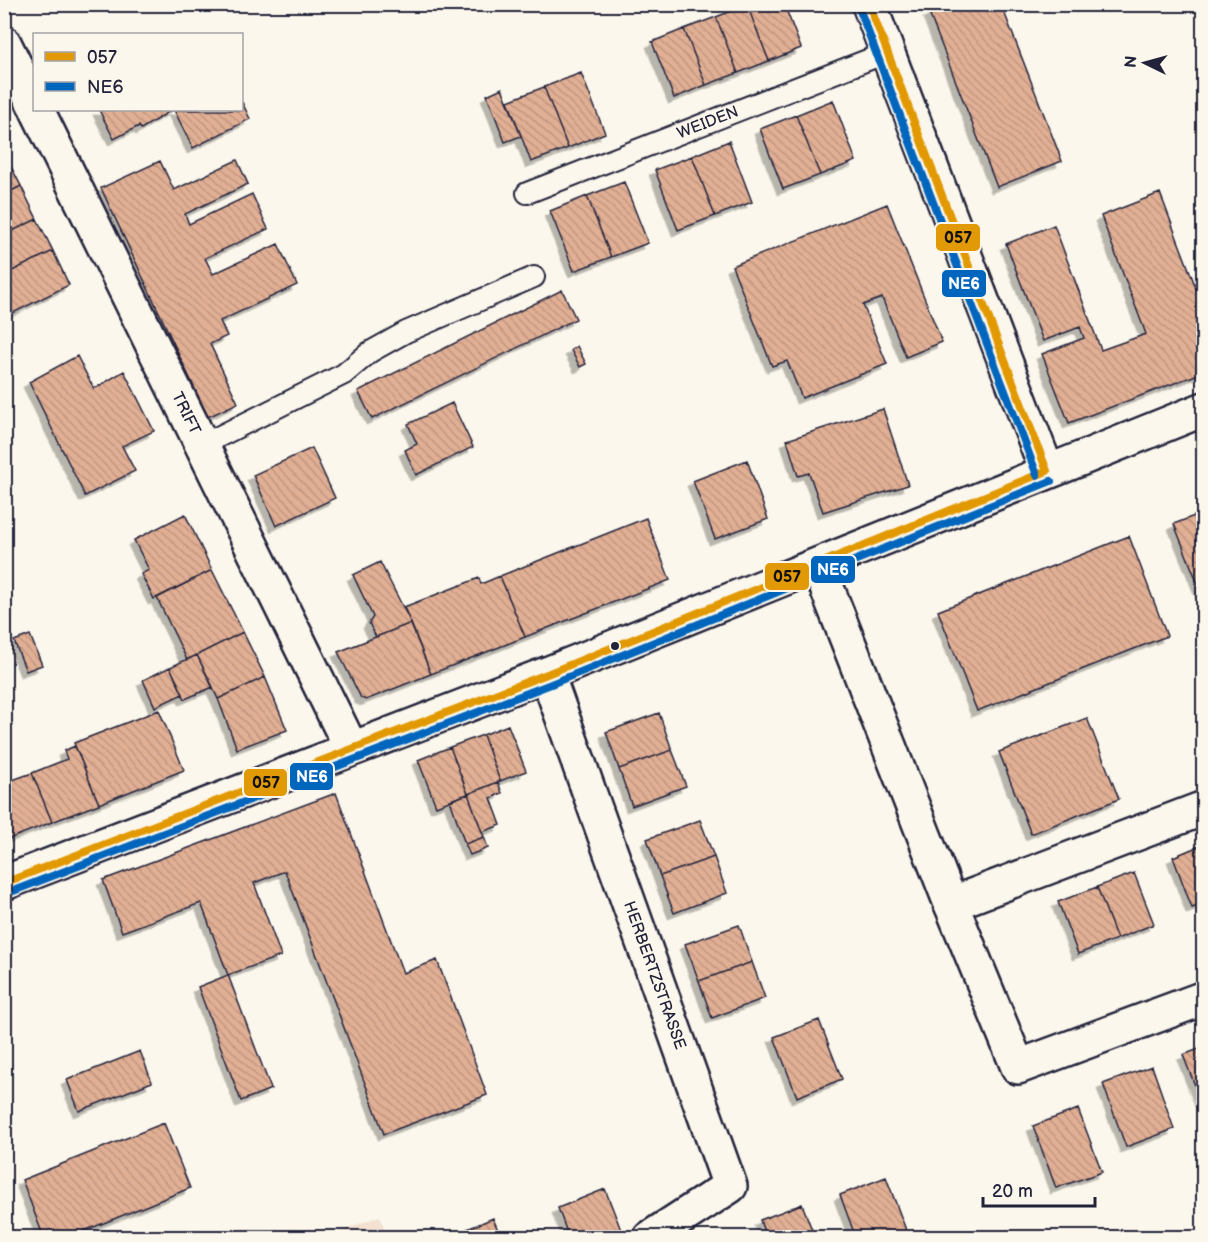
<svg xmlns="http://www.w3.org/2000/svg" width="1208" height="1242" viewBox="0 0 1208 1242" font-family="'Balsamiq Sans',sans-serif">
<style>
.built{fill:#f3e1d2}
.building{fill:url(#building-back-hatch);stroke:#22223b;stroke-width:1.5;filter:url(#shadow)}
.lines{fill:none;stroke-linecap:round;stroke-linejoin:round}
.lane-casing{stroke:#22223b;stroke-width:24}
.street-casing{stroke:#22223b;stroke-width:38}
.lane{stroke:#fbf7ec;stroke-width:20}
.street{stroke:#fbf7ec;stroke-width:33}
.bus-1-casing{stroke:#fbf7ec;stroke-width:12}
.bus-2-casing{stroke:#fbf7ec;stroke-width:12}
.bus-1{stroke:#e29906;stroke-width:8}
.bus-2{stroke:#0065bd;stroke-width:8}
.bus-dot{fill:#22223b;stroke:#fbf7ec;stroke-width:2}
.labels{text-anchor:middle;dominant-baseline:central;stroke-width:6;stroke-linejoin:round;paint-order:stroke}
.street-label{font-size:16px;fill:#22223b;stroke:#fbf7ec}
.line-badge{stroke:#fbf7ec;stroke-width:2}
.badge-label{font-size:16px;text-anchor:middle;font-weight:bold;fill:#fff}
.pale-badge-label{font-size:16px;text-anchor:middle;font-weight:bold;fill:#111}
</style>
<defs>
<pattern id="building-back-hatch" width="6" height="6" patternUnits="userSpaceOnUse" patternTransform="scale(1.5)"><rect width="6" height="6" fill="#e1af94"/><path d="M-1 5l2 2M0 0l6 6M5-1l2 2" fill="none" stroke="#c19680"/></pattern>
<filter id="shadow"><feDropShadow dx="-5.5" dy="5.5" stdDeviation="0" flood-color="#0004"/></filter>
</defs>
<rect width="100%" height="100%" fill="#fbf7ec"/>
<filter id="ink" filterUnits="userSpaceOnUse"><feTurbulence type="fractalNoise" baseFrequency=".0167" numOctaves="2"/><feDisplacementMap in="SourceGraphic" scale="12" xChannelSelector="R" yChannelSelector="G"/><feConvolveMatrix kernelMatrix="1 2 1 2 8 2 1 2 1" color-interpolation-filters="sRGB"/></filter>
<g filter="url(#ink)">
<path class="built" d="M380 1216 387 1237H325Z"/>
<path class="building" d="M784 4 801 48 769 61 747 5Z
M951 4H1001L1062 161 997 187 929 13Z
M747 5 769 61 738 73 716 17Z
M716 17 738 73 706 85 684 29Z
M684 29 706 85 674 98 652 42Z
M581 73 605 133 568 148 544 87Z
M544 87 568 148 531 162 508 101Z
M502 88 521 136 505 142 487 95Z
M833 100 856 161 820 175 796 115Z
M242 102 250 119 193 148 174 110H242Z
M99 110H172L141 129 139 126 114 139Z
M796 115 820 175 783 189 760 129Z
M729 141 752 202 715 216 692 156Z
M4 153 21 186 4 195Z
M692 156 715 216 678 230 655 170Z
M237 160 248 184 185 214 189 224 252 194 268 229 205 258 213 274 278 244 297 285 220 321 227 336 210 344 238 403 208 417 101 188 160 161 174 190Z
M624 182 648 243 611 257 587 196Z
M21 186 37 219 4 235V195Z
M1160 193 1204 309V372L1069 423 1042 354 1084 338 1080 327 1043 341 1006 244 1054 225 1101 350 1146 334 1101 216Z
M587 196 611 257 574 271 550 211Z
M887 204 942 342 906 357 882 298 863 305 887 364 802 398 787 361 772 366 732 266Z
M37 219 53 251 4 275V235Z
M53 251 69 285 9 315 4 305V275Z
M562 290 576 319 372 419 358 391Z
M577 346 586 364 580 367 571 350Z
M77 356 94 389 124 371 154 431 122 446 135 471 85 496 29 382Z
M452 403 473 447 416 475 405 450 417 444 408 424Z
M883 409 908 485 823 512 809 473 798 476 787 440Z
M312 448 335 498 276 526 253 475Z
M747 460 768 519 715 539 693 481Z
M1204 512V599L1174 524Z
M185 514 212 570 154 599 141 574 149 570 134 540Z
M646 518 670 580 525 637 500 576Z
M1129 536 1167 636 977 711 938 611Z
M380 562 411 623 376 637 369 623 373 617 353 575Z
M212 570 243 632 187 660 157 598Z
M500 576 525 637 431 674 404 607 479 578 481 584Z
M411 623 431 674 366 700 361 698 338 652Z
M243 632 265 677 218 699 197 655Z
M30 635 42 665 26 671 14 641Z
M197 655 213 687 185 699 170 667Z
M170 667 183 694 155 707 143 680Z
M265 677 287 730 237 749 218 699Z
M159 710 184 770 99 804 74 743Z
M659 713 672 750 619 769 606 732Z
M1087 718 1119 799 1031 834 999 752Z
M508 725 526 771 500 781 483 735Z
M483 735 500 781 468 794 450 747Z
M75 746 99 804 52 822 32 773 67 759 64 751Z
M450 747 468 794 436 806 418 760Z
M672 750 686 786 632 806 619 769Z
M32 773 52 822 4 841V783Z
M498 782 502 793 491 798 501 825 482 832 468 794Z
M336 793 403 973 437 960 487 1095 384 1134 285 871 254 883 281 956 228 975 201 903 122 932 103 880Z
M468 794 484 837 465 844 450 800Z
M700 820 714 857 660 876 647 839Z
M484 837 488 848 470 855 465 844Z
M1204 844V904L1192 908 1173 857Z
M714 857 727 893 674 913 660 876Z
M1134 873 1154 924 1117 939 1097 887Z
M1097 887 1117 939 1078 954 1058 902Z
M739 925 752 962 699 981 685 944Z
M752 962 765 998 712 1018 699 981Z
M228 975 271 1089 241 1101 198 987Z
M819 1020 842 1079 797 1097 774 1037Z
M1204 1047V1106H1203L1183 1055Z
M140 1051 152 1082 79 1111 67 1080Z
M1152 1066 1174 1129 1126 1147 1103 1084Z
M1078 1109 1102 1172 1056 1188 1033 1126Z
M164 1123 190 1188 67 1238H44L22 1180Z
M886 1177 909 1238H856L840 1195Z
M605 1189 621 1230 602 1238H569L558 1208Z
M802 1204 814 1235 806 1238H766L760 1220Z
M493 1218 501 1238H446Z
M181 1232 183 1238H168Z"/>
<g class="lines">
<defs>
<g id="lane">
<path id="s1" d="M527 193 888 52"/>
<path d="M202 445 344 374 370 352 406 332 534 277"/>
</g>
<g id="street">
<path d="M869 4 1047 471"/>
<path d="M4 43 34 104"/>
<path id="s2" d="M37 110 351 748"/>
<path d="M818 565 951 904 1018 1067 1204 998"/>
<path id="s3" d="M547 674 730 1186 650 1238"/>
<path d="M4 883 547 674 1204 409"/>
<path d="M951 904 1204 808"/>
</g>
</defs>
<use href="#lane" class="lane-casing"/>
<use href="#street" class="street-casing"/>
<use href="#lane" class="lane"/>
<use href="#street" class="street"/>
<defs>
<path id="bus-1" d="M869 4 1047 471
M4 883 547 674 1047 471"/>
<path id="bus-2" d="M859 8 1037 475
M8 893 551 684 1051 481"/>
</defs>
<use href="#bus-1" class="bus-1-casing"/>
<use href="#bus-2" class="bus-2-casing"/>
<use href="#bus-1" class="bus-1"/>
<use href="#bus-2" class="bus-2"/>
</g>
</g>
<circle class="bus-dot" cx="615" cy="646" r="5"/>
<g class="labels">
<g class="street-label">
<text stroke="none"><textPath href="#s1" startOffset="194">WEIDEN</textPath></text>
<text stroke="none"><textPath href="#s2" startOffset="338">TRIFT</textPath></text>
<text stroke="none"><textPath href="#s3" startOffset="320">HERBERTZSTRASSE</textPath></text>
</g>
</g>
<g class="line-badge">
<rect x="935" y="223" width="46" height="29" rx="6" fill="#e29906"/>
<rect x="941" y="269" width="46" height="29" rx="6" fill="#0065bd"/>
<rect x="810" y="555" width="46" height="29" rx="6" fill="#0065bd"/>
<rect x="764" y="562" width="46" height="29" rx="6" fill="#e29906"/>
<rect x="289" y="762" width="45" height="29" rx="6" fill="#0065bd"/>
<rect x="243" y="768" width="45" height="29" rx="6" fill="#e29906"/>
</g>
<g class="badge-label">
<text x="964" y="289">NE6</text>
<text x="833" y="575">NE6</text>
<text x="312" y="782">NE6</text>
</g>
<g class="pale-badge-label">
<text x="958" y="243">057</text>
<text x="787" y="582">057</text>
<text x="266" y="788">057</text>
</g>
<rect width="1208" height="1242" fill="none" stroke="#fbf7ec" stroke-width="24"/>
<rect x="12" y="12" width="1184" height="1218" fill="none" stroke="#22223b" stroke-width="2" filter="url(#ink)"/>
<rect x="33" y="33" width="210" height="78" fill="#fbf7ec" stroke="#a4a2a5" stroke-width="1.5"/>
<rect x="45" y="52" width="30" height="9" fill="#e29906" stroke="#a4a2a5" stroke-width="1.5"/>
<text x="87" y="63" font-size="18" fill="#22223b">057</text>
<rect x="45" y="82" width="30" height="9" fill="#0065bd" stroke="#a4a2a5" stroke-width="1.5"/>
<text x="87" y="93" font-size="18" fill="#22223b">NE6</text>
<g transform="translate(1145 63) rotate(275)" stroke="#fbf7ec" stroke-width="4.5" paint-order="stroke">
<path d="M0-4.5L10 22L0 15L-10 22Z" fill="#22223b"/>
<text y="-9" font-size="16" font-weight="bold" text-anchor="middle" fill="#22223b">N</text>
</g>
<path d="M983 1197v9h112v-9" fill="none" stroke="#22223b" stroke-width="3"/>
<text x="992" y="1197" font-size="18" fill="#22223b" stroke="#fbf7ec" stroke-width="4.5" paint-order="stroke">20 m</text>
</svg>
